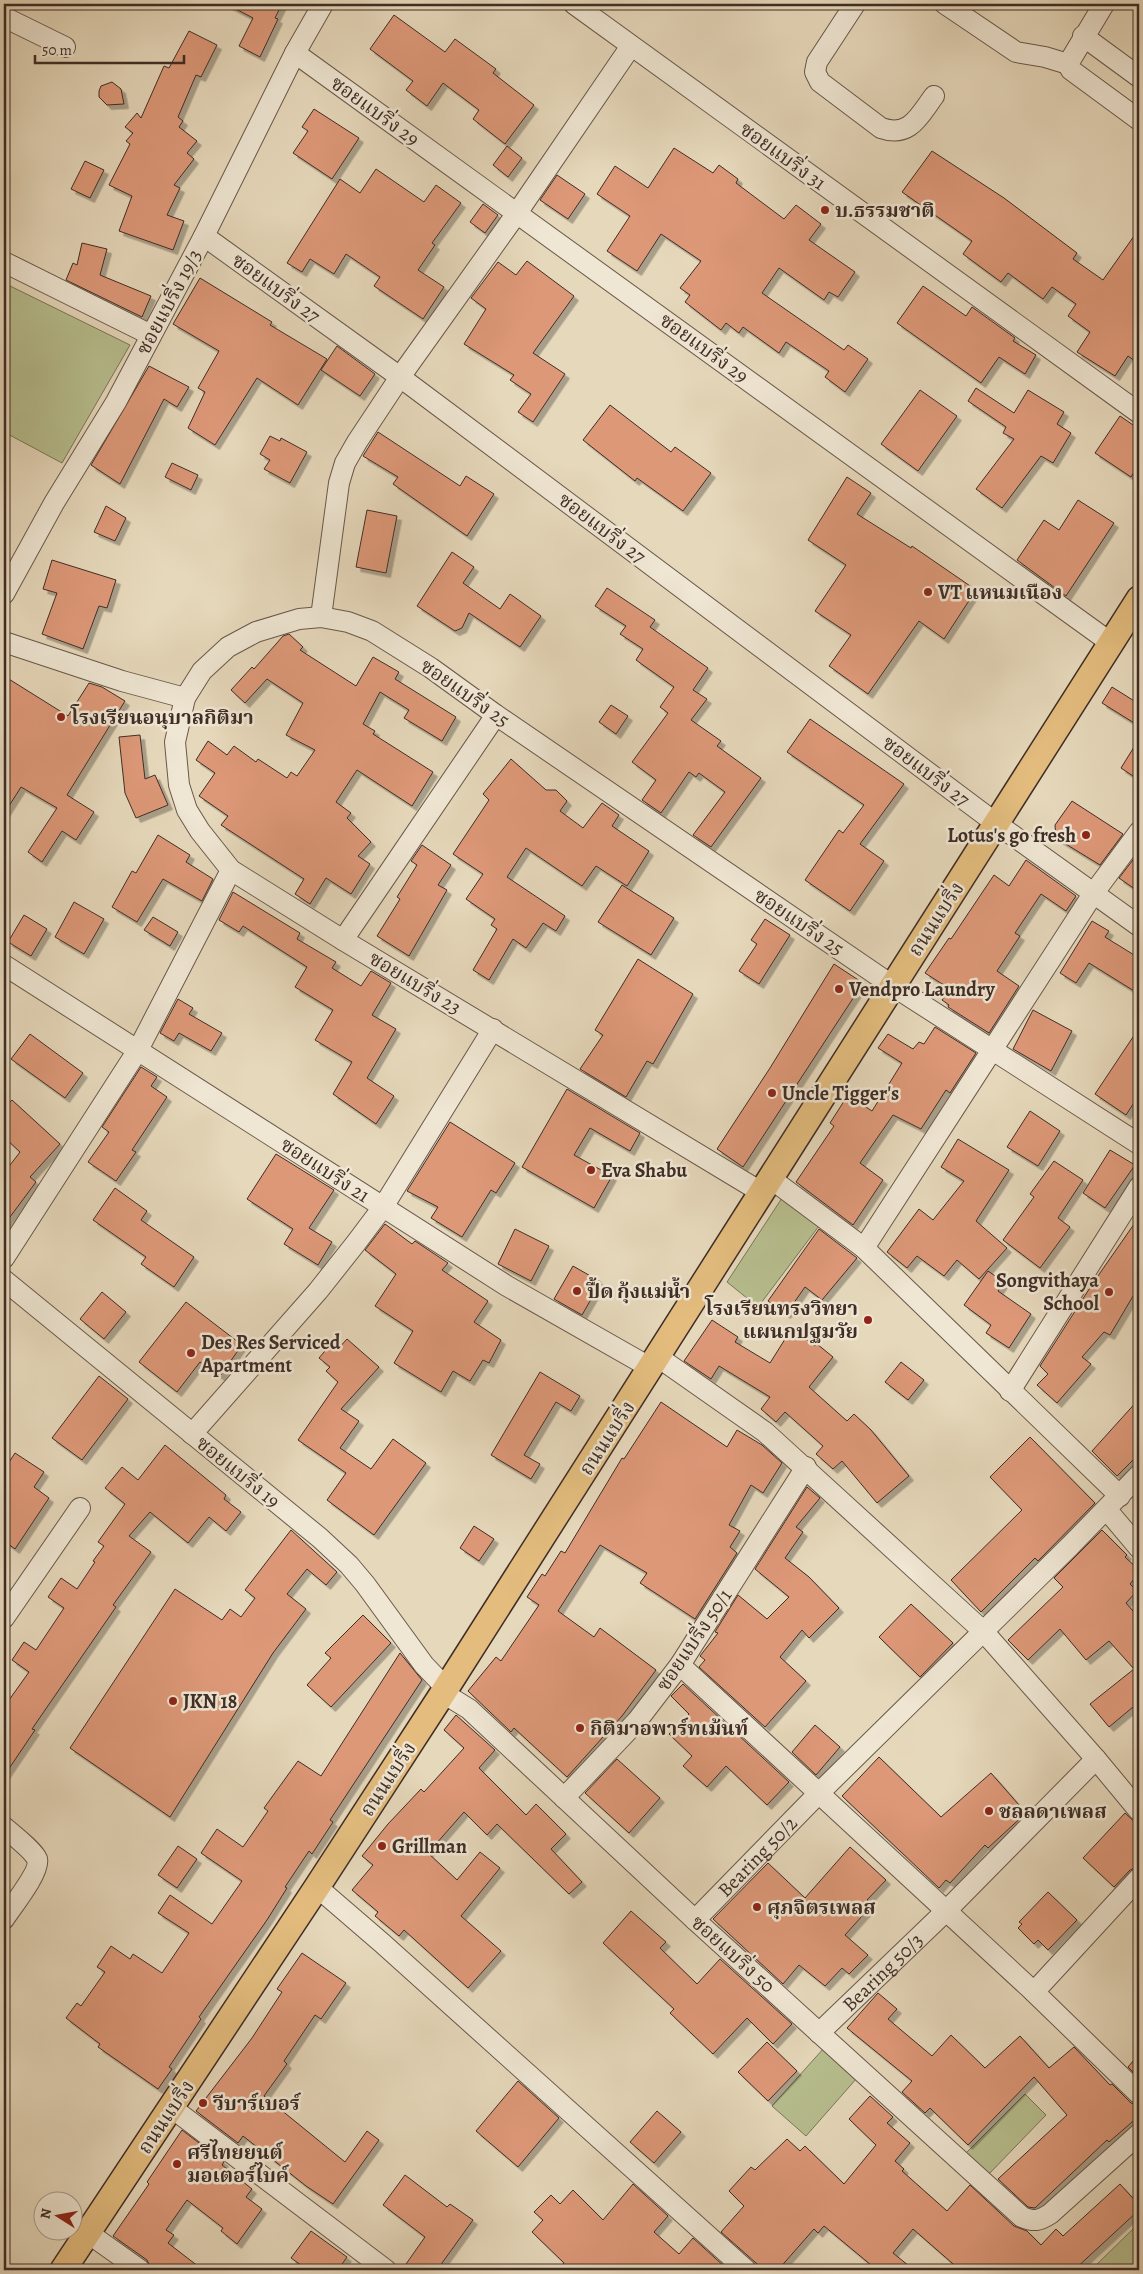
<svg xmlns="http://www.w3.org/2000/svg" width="1143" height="2274" viewBox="0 0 1143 2274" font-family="Alegreya,'Noto Serif Thai',serif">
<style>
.green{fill:#b7be8e;stroke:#7b765a}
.building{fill:#dd9878;stroke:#3f2d26;filter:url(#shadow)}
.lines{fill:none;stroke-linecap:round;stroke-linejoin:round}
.minor-casing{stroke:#69584b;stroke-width:22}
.major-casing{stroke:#3f2d26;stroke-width:28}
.minor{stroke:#efe6d3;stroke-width:20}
.major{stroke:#e3bc7e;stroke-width:25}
.poi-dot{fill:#8f2418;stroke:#efe6d3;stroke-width:2}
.labels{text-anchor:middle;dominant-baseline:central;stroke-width:5;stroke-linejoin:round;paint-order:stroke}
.street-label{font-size:20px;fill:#3f2d26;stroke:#efe6d3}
.poi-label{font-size:20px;font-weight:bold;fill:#3f2d26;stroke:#efe6d3;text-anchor:start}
</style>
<defs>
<filter id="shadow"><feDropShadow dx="4.5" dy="4.5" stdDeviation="0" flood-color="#0004"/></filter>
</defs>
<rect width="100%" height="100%" fill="#e6d8bb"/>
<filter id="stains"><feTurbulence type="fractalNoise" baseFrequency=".004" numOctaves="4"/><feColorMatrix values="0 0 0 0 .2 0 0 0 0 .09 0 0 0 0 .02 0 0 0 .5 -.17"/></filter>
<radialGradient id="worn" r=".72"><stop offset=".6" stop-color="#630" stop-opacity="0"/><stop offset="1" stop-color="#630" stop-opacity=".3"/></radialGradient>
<path class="green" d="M4 283 130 345 62 463 4 432Z
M782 1198 819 1226 758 1307 727 1282Z
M824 2048 857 2078 806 2136 772 2106Z
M1025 2094 1046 2115 987 2176 965 2154Z
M1134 2228 1139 2232V2270H1091Z"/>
<path class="building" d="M226 4H282L275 18 278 19 260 57 239 46 253 18Z
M394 15 445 52 455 39 496 69 493 73 534 105 505 144 473 119 479 110 443 83 427 106 406 90 413 81 370 49Z
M189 31 217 45 201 77 196 75 178 117 183 121 179 127 197 141 187 153 194 159 174 185 180 188 167 215 184 221 173 250 119 231 132 196 109 185 130 144 126 141 133 133 125 127 137 113 141 118 164 66 169 68Z
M112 82 121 89 124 104 107 105 99 97V91L101 86Z
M314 109 359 138 332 179 293 153 308 131 302 127Z
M507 146 522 158 508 177 493 165Z
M674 148 713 173 719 165 738 179 736 183 784 219 796 205 821 224 809 240 855 272 838 297 829 292 824 300 779 268 762 293 844 350 848 345 868 359 845 392 825 377 829 371 786 342 779 353 743 327 739 333 726 323 721 330 685 302 690 295 680 288 701 261 661 234 637 271 607 251 630 216 597 194 615 166 648 188Z
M932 151 1004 198 1077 253 1073 259 1103 280 1139 229V364L1128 356 1115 376 1077 352 1090 332 1068 316 1076 304 1052 287 1043 299 1008 273 1001 282 963 254 972 241 902 192Z
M85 161 104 170 90 198 71 189Z
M376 169 424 202 436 185 461 203 432 243 435 245 418 270 444 287 423 319 374 286 380 277 346 254 334 274 310 259 302 272 287 263 340 179 360 193Z
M557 175 585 194 568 219 540 200Z
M483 204 498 215 485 233 470 222Z
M82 243 107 249 100 275 151 296 142 317 66 280 73 263 77 265Z
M527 261 574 296 533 353 565 374 533 422 518 412 531 394 510 380 514 375 464 344 486 309 471 298 498 262 516 275Z
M200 278 272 322 270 325 327 359 298 405 257 378 215 445 188 428 205 392 198 388 219 351 173 324Z
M923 286 966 316 972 307 1015 338 1013 341 1036 355 1025 374 999 357 981 383 897 323Z
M337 346 375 374 360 396 321 370Z
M149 366 189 387 177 407 164 399 120 484 91 465Z
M976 388 1014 413 1028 390 1064 412 1057 424 1071 433 1053 463 1041 456 1002 508 976 489 1014 439 1003 433 1006 427 968 401Z
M920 390 957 416 918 471 881 444Z
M610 405 671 452 675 447 711 473 683 511 637 478 635 481 583 440Z
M1120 416 1139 429V464L1131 477 1095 453Z
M378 432 460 486 466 476 494 494 467 536 393 484 398 477 363 456Z
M270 436 280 441 281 438 307 452 290 483 264 469 270 460 260 454Z
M172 463 198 475 191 490 165 477Z
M847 477 871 493 857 514 911 548 912 546 976 590 944 639 919 621 868 694 829 666 851 635 815 611 846 565 808 540Z
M1078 500 1114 523 1066 596 1017 560 1044 520 1059 530Z
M106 506 126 518 115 541 94 532Z
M367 510 397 516 386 573 356 567Z
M452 552 474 567 463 583 500 609 510 594 541 616 520 647 469 613 462 628 455 631 417 606Z
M52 560 116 580 107 608 99 606 83 649 42 634 57 593 43 589Z
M607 588 655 620 650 627 708 668 693 690 707 699 691 720 721 741 717 746 761 778 711 847 693 835 725 792 699 773 696 777 689 772 661 813 642 800 656 780 632 762 668 713 660 707 674 687 636 660 643 649 620 634 626 626 595 606Z
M289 634 303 647 300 650 356 686 373 657 399 672 395 679 456 717 442 741 404 718 409 710 380 692 363 724 375 731 373 734 433 772 412 806 357 770 336 802 351 813 347 818 371 842 358 856 370 864 351 894 326 878 310 904 295 894 304 879 221 825 228 816 199 796 215 773 196 760 208 741 227 755 234 746 256 762 258 759 287 778 291 772 297 776 315 750 286 735 303 703 267 679 245 703 231 690 252 667 254 669 283 636Z
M4 676 68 716 89 683 102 687 125 701 67 795 94 812 76 840 62 831 42 862 28 852 57 808 21 787 4 814Z
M1112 687 1139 704V726L1102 703Z
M611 705 628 716 616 734 599 722Z
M810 719 904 784 860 844 884 861 850 911 805 880 839 830 843 833 864 805 787 752Z
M140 735 145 779 155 775 168 805 136 818 125 793 119 737Z
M1139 739V780L1121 768Z
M511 759 546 790H556L567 801 560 811 583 828 602 803 619 815 612 826 649 851 627 886 596 866 582 886 526 848 507 877 565 916 556 931 543 923 526 948 513 939 489 980 473 970 497 929 491 925 495 919 466 899 483 874 453 854 489 800 483 794Z
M1072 801 1123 834 1100 865 1056 838 1055 825Z
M158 835 190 855 186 862 213 879 202 901 163 879 137 922 112 907 132 871 136 873Z
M422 845 451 865 438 885 447 890 409 956 377 936 400 899 397 897 417 865 411 861Z
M1139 852V892L1119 878Z
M1026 860 1076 896 1066 911 1041 894 1015 933 1020 936 997 971 1019 986 989 1033 948 1007 949 1005 942 1000 950 989 925 973 949 938 951 939 994 875 1009 886Z
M622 885 674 918 651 955 598 922Z
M233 892 300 933 297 939 336 962 332 968 361 986 371 971 391 983 372 1015 396 1029 367 1078 394 1096 376 1124 333 1094 352 1062 315 1040 333 1010 295 987 307 967 243 926 239 932 219 920Z
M74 902 104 919 84 954 55 937Z
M24 915 47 929 31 956 8 942Z
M153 917 178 932 170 946 144 930Z
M765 919 790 935 759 984 739 971 757 944 751 940Z
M1092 921 1109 931 1105 937 1139 958V994L1089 963 1076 983 1060 973Z
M638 959 693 994 653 1064 647 1061 626 1097 580 1069 603 1035 595 1030Z
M834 964 863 983 743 1167 717 1149 770 1068Z
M178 999 193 1008 189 1014 222 1033 211 1051 179 1033 174 1041 160 1033Z
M1033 1010 1072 1031 1051 1071 1013 1049Z
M935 1027 976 1053 950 1093 946 1090 921 1129 893 1115 860 1163 883 1180 853 1225 796 1182 834 1126 830 1123 848 1095 872 1111 902 1063 878 1048 888 1034 913 1049 919 1042 924 1044Z
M1139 1028V1095L1126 1115 1095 1094Z
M30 1034 83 1073 65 1098 11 1059Z
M141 1067 157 1077 151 1086 167 1097 132 1150 136 1152 116 1181 88 1162 109 1132 102 1127Z
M567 1089 640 1133 630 1151 590 1128 574 1155 612 1176 594 1208 522 1167Z
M12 1100 60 1144 30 1177 36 1182 4 1225V1173L20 1152 4 1137V1108Z
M1030 1111 1060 1131 1038 1166 1007 1147Z
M450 1122 515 1163 496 1193 491 1190 462 1237 431 1218 438 1207 407 1191Z
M958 1139 1009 1170 976 1221 1007 1248 979 1279 957 1260 944 1276 917 1256 907 1268 887 1252 919 1209 933 1220 964 1181 941 1167Z
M1110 1150 1135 1165 1105 1208 1083 1193Z
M276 1154 334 1190 309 1228 332 1242 318 1265 284 1244 293 1229 247 1199Z
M1054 1161 1083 1180 1058 1218 1070 1227 1040 1268 1003 1240 1034 1197 1030 1194Z
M115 1188 147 1211 141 1220 194 1257 174 1287 141 1264 146 1257 93 1220Z
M1139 1217V1286L1110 1335 1104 1332 1082 1357 1091 1364 1057 1403 1037 1385 1048 1374 1040 1366 1093 1283Z
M385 1224 412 1244 415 1241 448 1263 442 1270 488 1301 474 1322 501 1340 489 1363 483 1360 470 1381 453 1371 441 1392 394 1363 413 1331 375 1306 396 1274 365 1250Z
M515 1229 549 1246 531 1281 498 1264Z
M819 1229 857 1258 822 1300 805 1287 786 1314 768 1301Z
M573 1266 601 1282 582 1315 554 1299Z
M988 1271 1004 1282 998 1291 1031 1314 1009 1348 986 1333 991 1325 964 1305Z
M102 1292 126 1312 104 1339 80 1319Z
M186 1302 242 1345 220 1376 200 1362 177 1392 139 1362Z
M712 1320 738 1337 735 1342 770 1363 792 1328 815 1346 817 1344 833 1357 809 1387 847 1421 854 1414 871 1430 909 1476 877 1503 842 1461 833 1469 816 1454 823 1446 785 1412 776 1422 761 1409 770 1397 719 1366 711 1379 684 1361Z
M347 1339 379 1367 341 1409 359 1421 340 1448 371 1469 393 1439 426 1463 374 1535 327 1500 346 1473 298 1440 338 1382 326 1371 330 1367 319 1358 330 1345 337 1350Z
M901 1362 924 1380 908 1400 885 1382Z
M540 1372 580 1396 571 1411 556 1402 524 1455 540 1464 531 1479 491 1455Z
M99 1376 128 1399 82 1460 52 1438Z
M1139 1399V1454L1117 1476 1092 1451Z
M661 1402 727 1447 737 1430 762 1445 782 1463 763 1493 751 1485 729 1525 740 1531 730 1547 737 1553 695 1619 640 1583 647 1573 600 1545 558 1611 594 1637 600 1628 656 1670 622 1716 567 1777 514 1728 511 1732 468 1691 496 1657 501 1661 539 1605 527 1597 542 1574 545 1576 561 1551 565 1553 622 1458 624 1459Z
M1030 1437 1095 1503 1038 1561 1035 1558 981 1612 951 1580 1022 1510 990 1477Z
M165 1445 226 1495 224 1499 241 1512 226 1531 209 1517 188 1543 150 1512 129 1536 151 1552 113 1605 116 1607 32 1729 35 1730 4 1776V1707L29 1672 12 1660 24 1642 36 1650 64 1608 48 1597 61 1578 77 1589 95 1562 93 1561 104 1546 98 1542 125 1504 105 1488 122 1467 138 1480Z
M15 1453 44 1472 34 1487 49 1498 15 1549 4 1541V1470Z
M807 1487 820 1498 796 1527 803 1532 785 1558 809 1577 839 1608 809 1638 802 1630 780 1657 806 1681 765 1727 699 1667 705 1660 700 1656 718 1633 715 1632 738 1595 767 1619 789 1597 755 1569Z
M474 1526 494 1539 479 1561 460 1548Z
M291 1530 337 1572 326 1585 307 1569 287 1594 306 1609 273 1653 170 1817 70 1748 175 1589 222 1620 230 1609 241 1617 255 1598 245 1590Z
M1102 1530 1127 1555 1125 1557 1139 1570V1573L1130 1584 1137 1591 1126 1603 1139 1618V1702L1109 1727 1090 1704 1134 1669 1109 1641 1086 1660 1060 1629 1028 1660 1008 1640 1063 1587 1054 1578Z
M911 1604 953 1643 920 1677 879 1637Z
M363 1615 391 1643 331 1707 307 1685 331 1658 325 1653Z
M400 1653 422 1680 330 1820 333 1822 312 1854 309 1851 285 1887 287 1888 267 1920 199 2017 201 2019 169 2067 172 2069 158 2089 98 2047 100 2044 66 2018 77 2003 81 2006 105 1972 97 1967 111 1946 130 1959 133 1954 162 1973 189 1933 158 1913 170 1895 212 1924 242 1881 201 1853 217 1829 243 1847 268 1811 264 1808 298 1761 321 1776Z
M683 1684 789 1782 767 1805 726 1766 707 1787 683 1766 692 1756 669 1734 689 1714 671 1696Z
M456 1715 495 1750 479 1768 526 1815 536 1804 566 1834 551 1849 582 1882 569 1894 497 1824 487 1835 464 1812 428 1853 457 1880 480 1852 500 1868 461 1916 501 1951 468 1988 404 1930 399 1936 375 1916 378 1912 352 1890 373 1865 362 1856 388 1824 421 1789 424 1792 464 1748 444 1730Z
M815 1725 840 1747 816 1775 792 1752Z
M879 1757 941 1817 991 1773 1026 1813 988 1848 985 1845 950 1883 946 1880 939 1888 842 1796Z
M617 1759 660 1798 629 1833 585 1793Z
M1125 1813 1139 1826V1866L1130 1870 1114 1887 1083 1858Z
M178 1846 197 1859 177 1888 158 1875Z
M850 1847 886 1880 867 1900 872 1905 845 1935 868 1955 849 1974 842 1968 825 1986 799 1965 783 1984 713 1919 768 1863 805 1898Z
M1048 1892 1077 1920 1048 1950 1038 1940 1034 1944 1018 1928 1022 1924 1019 1922Z
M631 1911 666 1942 660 1948 697 1984 720 1959 792 2024 773 2044 747 2018 713 2054 670 2013 674 2009 603 1943Z
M302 1953 346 1983 321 2019 315 2015 284 2061 287 2064 264 2096 345 2162 367 2131 379 2140 333 2204 306 2186 243 2136 238 2143 196 2111 252 2038 282 1992 277 1989Z
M878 1993 897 2009 888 2019 932 2056 951 2035 985 2068 1020 2036 1049 2068 1074 2047 1110 2085 1112 2084 1131 2103 1139 2106V2116L1109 2142 1107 2140 1035 2208 1028 2207 998 2179 1067 2115 1034 2077 968 2145 930 2108 925 2113 902 2092 912 2081 847 2028Z
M767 2042 797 2071 768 2101 738 2072Z
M1139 2054V2078L1128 2067Z
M518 2081 559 2118 518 2167 476 2131Z
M870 2096 893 2117 887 2123 910 2143 895 2161 904 2169 902 2171 947 2211 970 2185 1014 2226 1027 2231 1041 2245 1056 2229 1063 2236 1120 2184 1139 2205V2210L1074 2270H960L913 2229 893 2253 914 2270H877L824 2226 818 2233 814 2229 778 2270H764L721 2232 744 2206 729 2191 751 2167 755 2170 787 2139 800 2151 805 2146 844 2184 876 2145 849 2119Z
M657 2111 681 2132 654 2163 630 2142Z
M182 2130 224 2162 222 2165 252 2189 246 2197 262 2209 237 2244 221 2231 223 2228 187 2200 166 2230 174 2235 168 2243 203 2270H152L147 2260 113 2236 149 2184 147 2182Z
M405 2175 447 2207 450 2204 473 2220 437 2270H415L406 2264 425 2237 383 2205Z
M633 2184 668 2216 654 2232 679 2254 693 2238 726 2268 725 2270H558L564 2263 532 2232 543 2220 534 2212 551 2195 560 2204 573 2190 603 2220Z
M311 2231 347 2257 338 2270H308L291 2258Z"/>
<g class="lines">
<defs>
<g id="minor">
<path d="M574 4 1139 413"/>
<path d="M855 4 817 62 815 72 820 82 881 128C910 138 919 116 934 96"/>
<path d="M945 4 1016 52 1045 57 1068 64"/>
<path d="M1104 4 1068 64 1071 70 1139 120"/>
<path d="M4 17 65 47"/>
<path d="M1083 36 1139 77"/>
<path d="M295 53 1111 643"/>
<path d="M204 236 400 377 997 824 1139 926"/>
<path d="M4 262 151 335"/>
<path d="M4 594 54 503 116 402 204 236 295 53 323 4"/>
<path d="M321 617 339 483 345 463 357 442 400 377 517 213 631 46"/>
<path d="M4 642 122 681 185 698 202 671 228 647 256 632 299 619 321 617 348 622 372 631 431 668 496 715 893 986 1139 1144"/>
<path d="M185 698 175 742 179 785 187 810 200 831 231 870 343 940 761 1192"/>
<path d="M343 940 496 715"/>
<path d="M4 965 507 1286 651 1368"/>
<path d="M770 1178 864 1248 1120 1496"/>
<path d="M864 1248 1093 894 1139 832"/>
<path d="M4 1258 138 1050 231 870"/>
<path d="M4 1280 320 1538 349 1565 365 1584 424 1665 446 1688"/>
<path d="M658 1357 765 1432 983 1631 1096 1759 1139 1811"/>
<path d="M1010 1391 1139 1187"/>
<path d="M192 1434 318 1291 356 1243 383 1207 493 1029"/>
<path d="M1107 1510 1139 1548"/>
<path d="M4 1618 80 1508"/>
<path d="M680 1665 1034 1992 1139 2094"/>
<path d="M443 1693 469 1709 695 1920 1022 2217C1034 2222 1039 2221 1050 2214L1139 2134"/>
<path d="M564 1798 637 1721 680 1665 806 1467"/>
<path d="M4 1827C12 1834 33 1850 37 1859 41 1871 11 1908 4 1919"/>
<path d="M317 1887 382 1943 746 2270"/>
<path id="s1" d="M695 1920 818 1794 1070 1546 1139 1475"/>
<path d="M1034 1992 1139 1878"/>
<path id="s2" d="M819 2033 945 1912 1096 1759"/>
<path d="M172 2108 386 2270"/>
<path d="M88 2233 140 2270"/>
</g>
<path id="major" d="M63 2270 317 1887 443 1693 1139 599"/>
</defs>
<use href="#minor" class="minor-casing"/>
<use href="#major" class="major-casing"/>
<use href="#minor" class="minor"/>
<use href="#major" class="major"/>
</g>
<g class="poi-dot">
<circle cx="825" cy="210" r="5"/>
<circle cx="928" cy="592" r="5"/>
<circle cx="61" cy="717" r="5"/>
<circle cx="1086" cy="835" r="5"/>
<circle cx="839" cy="989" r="5"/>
<circle cx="772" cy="1093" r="5"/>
<circle cx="591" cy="1170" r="5"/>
<circle cx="577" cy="1291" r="5"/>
<circle cx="1109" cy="1292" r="5"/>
<circle cx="868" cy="1320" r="5"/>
<circle cx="191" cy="1353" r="5"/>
<circle cx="173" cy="1701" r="5"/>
<circle cx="580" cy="1728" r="5"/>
<circle cx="989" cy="1811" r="5"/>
<circle cx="382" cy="1846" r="5"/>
<circle cx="757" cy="1907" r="5"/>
<circle cx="203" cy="2103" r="5"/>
<circle cx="177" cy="2164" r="5"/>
</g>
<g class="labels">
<g class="street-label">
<text transform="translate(375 111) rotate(36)">ซอยแบริ่ง 29</text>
<text transform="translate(783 156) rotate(36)">ซอยแบริ่ง 31</text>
<text transform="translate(276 288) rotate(36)">ซอยแบริ่ง 27</text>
<text transform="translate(169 302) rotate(-62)">ซอยแบริ่ง 19/3</text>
<text transform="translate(704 348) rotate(36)">ซอยแบริ่ง 29</text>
<text transform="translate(602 528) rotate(37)">ซอยแบริ่ง 27</text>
<text transform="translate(465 693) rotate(35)">ซอยแบริ่ง 25</text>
<text transform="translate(926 771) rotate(37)">ซอยแบริ่ง 27</text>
<text transform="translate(936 919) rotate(-57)">ถนนแบริ่ง</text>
<text transform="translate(799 922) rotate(34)">ซอยแบริ่ง 25</text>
<text transform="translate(415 983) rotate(31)">ซอยแบริ่ง 23</text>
<text transform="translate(325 1170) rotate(33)">ซอยแบริ่ง 21</text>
<text transform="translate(607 1438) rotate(-57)">ถนนแบริ่ง</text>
<text transform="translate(238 1472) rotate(39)">ซอยแบริ่ง 19</text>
<text transform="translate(694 1640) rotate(-56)">ซอยแบริ่ง 50/1</text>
<text transform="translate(388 1779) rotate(-57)">ถนนแบริ่ง</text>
<text stroke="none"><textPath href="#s1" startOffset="89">Bearing 50/2</textPath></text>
<text transform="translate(733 1954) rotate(42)">ซอยแบริ่ง 50</text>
<text stroke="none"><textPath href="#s2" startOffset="88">Bearing 50/3</textPath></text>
<text transform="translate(166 2117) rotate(-56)">ถนนแบริ่ง</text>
</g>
<g class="poi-label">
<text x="835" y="210">บ.ธรรมชาติ</text>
<text x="938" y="592">VT แหนมเนือง</text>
<text x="71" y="717">โรงเรียนอนุบาลกิติมา</text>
<text x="1076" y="835" text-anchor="end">Lotus's go fresh</text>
<text x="849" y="989">Vendpro Laundry</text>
<text x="782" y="1093">Uncle Tigger's</text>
<text x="601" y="1170">Eva Shabu</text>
<text x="1099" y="1280" text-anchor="end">Songvithaya<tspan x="1099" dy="23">School</tspan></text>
<text x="587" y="1291">ปื้ด กุ้งแม่น้ำ</text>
<text x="858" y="1308" text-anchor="end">โรงเรียนทรงวิทยา<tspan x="858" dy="23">แผนกปฐมวัย</tspan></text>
<text x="201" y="1342">Des Res Serviced<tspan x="201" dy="23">Apartment</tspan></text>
<text x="183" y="1701">JKN 18</text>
<text x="590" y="1728">กิติมาอพาร์ทเม้นท์</text>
<text x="999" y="1811">ชลลดาเพลส</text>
<text x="392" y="1846">Grillman</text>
<text x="767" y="1907">ศุภจิตรเพลส</text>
<text x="213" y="2103">วีบาร์เบอร์</text>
<text x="187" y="2152">ศรีไทยยนต์<tspan x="187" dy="23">มอเตอร์ไบค์</tspan></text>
</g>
</g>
<rect width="1143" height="2274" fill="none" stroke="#e6d8bb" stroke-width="20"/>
<rect x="5" y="5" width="1133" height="2264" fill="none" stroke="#3f2d26" stroke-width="2.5"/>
<rect x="10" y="10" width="1123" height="2254" fill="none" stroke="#3f2d26"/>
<g transform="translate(58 2216) rotate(281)"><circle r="24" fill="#efe6d3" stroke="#a99c8e"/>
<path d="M0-4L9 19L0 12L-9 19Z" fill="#8f2418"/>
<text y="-8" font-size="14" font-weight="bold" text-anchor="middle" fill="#3f2d26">N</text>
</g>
<path d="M35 55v8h149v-8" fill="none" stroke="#3f2d26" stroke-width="2.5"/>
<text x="42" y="55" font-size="15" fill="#3f2d26" stroke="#efe6d3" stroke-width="4" paint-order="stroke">50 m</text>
<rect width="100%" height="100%" filter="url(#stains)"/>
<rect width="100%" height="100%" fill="url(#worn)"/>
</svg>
